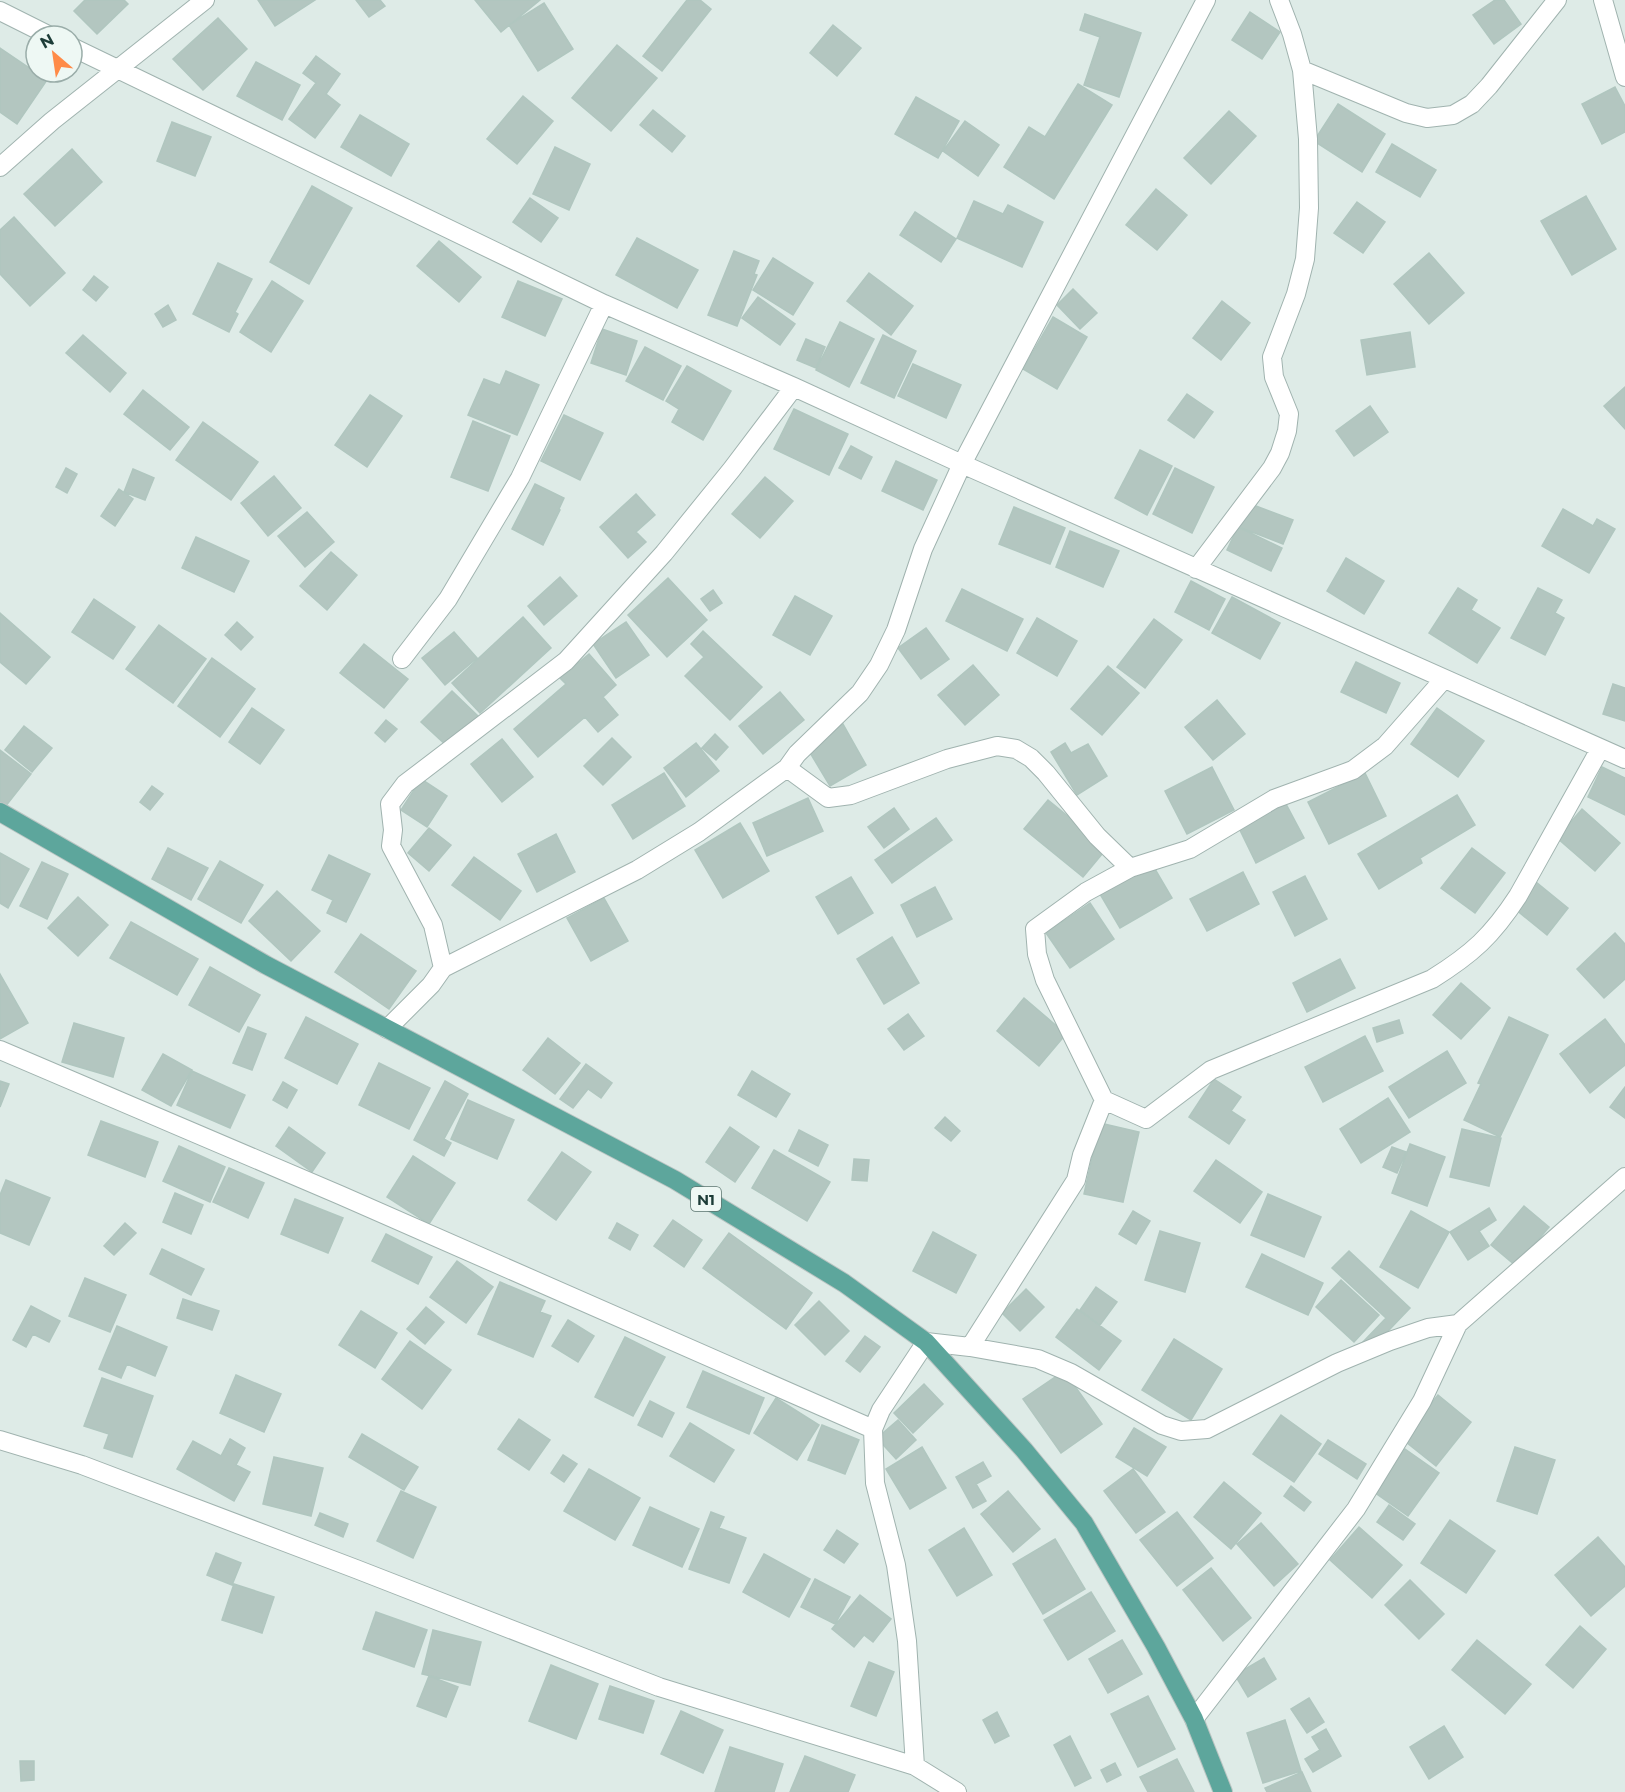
<svg xmlns="http://www.w3.org/2000/svg" width="1625" height="1792" viewBox="0 0 1625 1792" font-family="Montserrat,sans-serif">
<style>
.building{fill:#b3c6c0;stroke:#b0c6bf;stroke-width:1.5}
.lines{fill:none;stroke-linecap:round;stroke-linejoin:round}
.street-casing{stroke:#a0b3af;stroke-width:20}
.primary-casing{stroke:#bbc5c3;stroke-width:20}
.street{stroke:#fff;stroke-width:18}
.primary{stroke:#5da69c;stroke-width:18}
.labels{text-anchor:middle;dominant-baseline:central;stroke-width:6;stroke-linejoin:round;paint-order:stroke}
.shield{fill:#eef8f4;stroke:#5c7570;stroke-width:1.5}
.shield-label{font-size:15px;font-weight:bold;fill:#1d3d38}
</style>
<rect width="100%" height="100%" fill="#deebe7"/>
<path class="building" d="M85 0H124L128 4 97 34 74 11Z
M258 0H315L275 26Z
M356 0H380L385 6 369 17Z
M475 0H540L501 32Z
M687 0H700L711 9 662 71 643 56Z
M1495 0H1504L1521 24 1494 44 1473 15Z
M544 3 573 49 538 71 509 25Z
M1250 12 1280 32 1262 59 1232 40Z
M1085 14 1141 33 1119 97 1084 85 1100 37 1080 30Z
M218 18 247 49 203 90 173 59Z
M833 25 861 48 837 76 810 53Z
M617 45 657 78 611 131 572 98Z
M0 48 47 80 17 124 0 112Z
M316 56 340 74 326 94 340 105 315 138 289 119 316 83 303 73Z
M256 62 300 85 282 120 237 96Z
M1078 84 1112 105 1054 199 1004 167 1029 127 1045 137Z
M1615 87 1625 106V132L1602 144 1582 104Z
M523 96 553 121 517 164 487 139Z
M916 97 959 121 938 158 895 134Z
M1338 104 1385 134 1362 172 1314 141Z
M653 110 685 136 672 152 640 125Z
M1229 111 1256 136 1211 184 1184 158Z
M360 115 409 144 391 176 341 147Z
M965 121 999 145 978 176 943 151Z
M172 122 211 137 195 176 157 161Z
M1392 144 1436 170 1420 197 1376 172Z
M555 147 590 164 569 210 533 194Z
M72 149 102 182 55 226 24 194Z
M312 186 352 208 309 284 270 262Z
M1156 189 1187 215 1157 250 1126 225Z
M1586 196 1616 249 1572 275 1541 221Z
M530 198 558 218 541 242 513 222Z
M974 201 1003 214 1008 205 1043 222 1022 267 957 238Z
M1357 202 1385 222 1363 253 1334 233Z
M915 212 956 239 941 262 900 235Z
M14 217 65 273 30 306 0 274V230Z
M637 238 698 270 677 308 616 275Z
M439 241 481 277 459 302 417 266Z
M734 251 759 261 754 274 757 275 737 326 708 315Z
M1429 253 1464 293 1429 324 1394 284Z
M773 258 813 283 793 315 753 290Z
M218 263 252 279 235 312 238 314 229 332 193 314Z
M869 273 913 306 891 335 847 301Z
M94 276 108 287 96 301 83 290Z
M272 281 303 301 271 352 240 332Z
M518 281 562 299 545 336 502 317Z
M1073 289 1097 313 1080 329 1057 305Z
M758 297 795 324 780 345 742 318Z
M1222 301 1250 323 1221 360 1193 338Z
M168 305 176 320 163 327 155 314Z
M1053 317 1087 337 1057 389 1023 369Z
M840 322 874 339 849 387 816 370Z
M602 329 637 341 626 375 591 363Z
M1410 332 1415 367 1367 375 1361 340Z
M83 335 126 373 110 392 66 353Z
M883 335 916 351 894 398 861 383Z
M806 339 825 347 816 368 797 360Z
M645 347 681 366 663 400 626 381Z
M913 364 961 385 946 418 898 396Z
M687 366 731 391 703 440 672 422 679 409 666 401Z
M506 371 539 385 517 435 468 415 484 379 500 385Z
M1625 387V429L1604 406Z
M143 390 189 427 170 450 124 414Z
M1187 394 1213 412 1194 438 1168 420Z
M370 395 402 416 367 467 335 445Z
M1370 406 1388 432 1354 456 1336 431Z
M794 409 848 434 829 475 774 449Z
M564 415 603 433 580 480 541 461Z
M473 421 510 436 488 491 451 477Z
M203 422 258 462 231 500 176 460Z
M851 446 872 457 861 479 839 468Z
M1140 450 1172 466 1147 515 1115 498Z
M896 461 937 480 923 510 882 491Z
M66 468 77 474 67 493 56 487Z
M1175 468 1214 487 1192 533 1153 514Z
M133 469 154 478 145 500 124 492Z
M274 476 301 508 268 536 241 503Z
M765 477 793 501 760 538 732 514Z
M535 484 564 498 559 509 560 510 543 545 512 529Z
M119 489 133 499 115 526 101 516Z
M636 494 655 515 636 532 646 542 628 558 600 527Z
M1248 503 1293 520 1283 544 1239 527Z
M1014 507 1065 528 1050 564 999 544Z
M1563 509 1593 526 1597 519 1615 529 1589 573 1542 546Z
M307 512 334 542 305 567 278 536Z
M1238 527 1282 548 1271 571 1227 550Z
M1070 531 1119 551 1103 587 1056 567Z
M196 537 249 561 234 592 182 568Z
M331 552 357 575 327 610 300 586Z
M1346 558 1384 581 1364 614 1327 591Z
M560 577 577 596 544 625 528 606Z
M668 578 707 620 667 657 628 615Z
M1191 581 1225 599 1209 630 1175 612Z
M1458 588 1477 600 1471 610 1500 628 1477 663 1429 633Z
M1538 588 1562 600 1555 613 1564 618 1545 655 1511 638Z
M962 589 1023 619 1007 651 946 621Z
M713 590 722 603 710 611 701 599Z
M795 596 832 616 810 655 773 635Z
M1232 597 1280 623 1260 659 1212 633Z
M94 599 135 627 113 659 72 632Z
M0 613 50 657 26 684 0 662Z
M523 617 551 648 480 713 452 683Z
M1037 618 1077 641 1057 676 1017 653Z
M1154 619 1182 640 1145 688 1117 667Z
M237 622 253 637 241 650 225 635Z
M626 622 649 655 616 678 593 644Z
M159 625 206 659 173 703 126 669Z
M926 628 949 659 921 679 898 648Z
M703 631 762 687 730 720 685 676 704 657 691 644Z
M454 632 477 658 445 685 422 658Z
M364 644 408 679 384 708 340 673Z
M589 654 616 685 603 697 618 715 598 732 585 717 538 757 514 729 566 684 560 678Z
M212 658 255 689 220 737 178 706Z
M1356 662 1400 683 1386 713 1341 692Z
M973 665 999 695 965 725 938 695Z
M1108 666 1139 693 1102 735 1071 709Z
M1613 684 1625 688V721L1603 714Z
M452 691 478 716 448 747 421 722Z
M780 692 804 720 763 754 739 726Z
M1217 700 1245 734 1213 760 1185 727Z
M252 708 284 730 260 764 229 742Z
M1437 708 1484 741 1458 777 1411 744Z
M386 720 397 729 385 742 375 733Z
M843 724 866 765 830 786 806 746Z
M24 726 52 748 32 772 5 750Z
M715 734 728 747 716 760 702 748Z
M612 738 631 757 603 785 584 766Z
M502 739 533 777 502 802 471 764Z
M696 743 719 771 686 797 664 768Z
M1065 743 1071 753 1088 744 1107 776 1077 795 1051 752Z
M0 750 31 774 5 807 0 803Z
M1212 767 1234 810 1187 834 1165 791Z
M1602 767 1625 778V815L1588 797Z
M664 773 685 806 633 839 612 805Z
M1365 773 1386 816 1329 844 1308 802Z
M421 779 447 796 427 827 401 810Z
M152 786 163 794 150 810 140 802Z
M1457 795 1475 825 1420 858 1422 863 1379 889 1358 854Z
M808 798 823 831 767 856 753 823Z
M1048 800 1107 848 1083 877 1024 829Z
M1285 802 1304 838 1256 863 1238 826Z
M894 808 909 829 884 848 868 827Z
M1582 809 1620 843 1595 871 1557 838Z
M936 818 952 840 892 883 875 860Z
M740 823 769 871 723 898 695 850Z
M429 828 451 845 429 871 408 853Z
M556 834 575 872 537 892 518 854Z
M168 848 208 868 191 900 152 879Z
M1472 848 1505 873 1475 913 1441 888Z
M0 853 29 869 8 908 0 903Z
M329 855 370 874 346 922 327 913 333 900 312 890Z
M474 857 521 891 500 920 452 885Z
M220 861 263 885 241 923 198 899Z
M42 862 68 874 47 919 20 906Z
M1152 864 1172 898 1120 928 1100 894Z
M1243 872 1259 904 1207 931 1190 899Z
M1305 876 1327 919 1295 936 1273 892Z
M851 877 873 913 838 934 816 897Z
M1536 882 1568 908 1547 935 1515 909Z
M935 887 952 919 917 937 901 905Z
M277 891 320 931 291 961 249 921Z
M78 897 108 925 78 956 48 928Z
M604 898 628 941 591 961 567 918Z
M1090 903 1114 939 1070 968 1046 933Z
M131 922 198 959 177 995 110 958Z
M1615 933 1625 944V979L1604 998 1577 969Z
M361 934 416 971 389 1009 335 972Z
M892 937 919 983 884 1004 857 959Z
M1340 959 1355 988 1307 1012 1293 983Z
M210 967 260 995 239 1032 189 1005Z
M0 974 28 1023 0 1039Z
M1461 983 1490 1008 1461 1039 1433 1015Z
M1024 998 1066 1034 1039 1066 997 1031Z
M908 1014 924 1036 904 1050 888 1029Z
M306 1017 358 1044 337 1084 285 1058Z
M1509 1017 1548 1035 1500 1137 1464 1120 1481 1084 1478 1083Z
M1605 1019 1625 1045V1065L1590 1093 1560 1054Z
M1399 1020 1403 1033 1377 1042 1373 1028Z
M74 1023 124 1038 113 1077 62 1062Z
M248 1027 266 1034 252 1070 233 1063Z
M1365 1036 1383 1071 1323 1102 1305 1067Z
M548 1038 580 1063 555 1094 523 1070Z
M1447 1051 1466 1083 1409 1118 1389 1087Z
M163 1054 192 1070 171 1106 142 1090Z
M379 1063 430 1088 409 1129 359 1105Z
M586 1064 612 1083 601 1098 588 1089 573 1108 560 1099Z
M192 1071 245 1095 230 1128 177 1105Z
M752 1071 790 1094 776 1117 738 1095Z
M1214 1079 1241 1097 1231 1111 1245 1120 1229 1144 1189 1117Z
M0 1081 9 1084 0 1107Z
M445 1081 468 1094 444 1139 451 1143 444 1156 414 1140Z
M283 1082 297 1090 287 1108 273 1100Z
M1625 1087V1118L1610 1107Z
M1388 1098 1410 1132 1361 1163 1340 1129Z
M468 1100 514 1120 497 1159 451 1139Z
M945 1117 960 1131 951 1141 935 1128Z
M101 1121 158 1142 145 1177 88 1155Z
M1100 1123 1139 1132 1123 1202 1084 1194Z
M289 1127 325 1153 312 1172 276 1146Z
M730 1127 759 1147 735 1182 706 1162Z
M1462 1129 1501 1138 1489 1186 1450 1177Z
M799 1130 828 1145 818 1166 789 1151Z
M1410 1144 1445 1157 1427 1206 1392 1193Z
M179 1146 225 1167 210 1202 163 1181Z
M1392 1147 1406 1152 1397 1173 1383 1167Z
M774 1150 830 1182 807 1221 752 1188Z
M562 1152 591 1172 556 1220 528 1200Z
M413 1156 455 1183 429 1224 387 1197Z
M854 1159 869 1160 867 1181 852 1180Z
M1216 1160 1262 1192 1240 1223 1194 1191Z
M229 1168 264 1183 248 1218 213 1202Z
M6 1180 50 1198 29 1245 0 1233V1195Z
M175 1193 203 1205 191 1234 163 1222Z
M1268 1194 1321 1217 1304 1257 1251 1235Z
M295 1199 343 1218 328 1253 281 1234Z
M1524 1206 1549 1227 1516 1266 1491 1245Z
M1489 1208 1496 1220 1479 1231 1489 1246 1468 1260 1450 1232Z
M1133 1211 1150 1221 1136 1244 1119 1234Z
M1411 1211 1449 1232 1418 1288 1380 1267Z
M673 1220 702 1240 684 1267 654 1246Z
M125 1223 136 1233 114 1255 104 1246Z
M617 1223 638 1235 630 1250 609 1238Z
M1160 1231 1200 1243 1185 1292 1145 1280Z
M933 1232 976 1255 956 1293 913 1271Z
M729 1233 812 1293 786 1329 703 1268Z
M386 1234 432 1257 418 1284 372 1261Z
M162 1249 204 1269 191 1295 150 1274Z
M1349 1251 1410 1308 1371 1349 1363 1342 1386 1318 1332 1268Z
M1262 1254 1323 1283 1308 1315 1246 1287Z
M457 1261 493 1287 466 1323 430 1297Z
M85 1278 126 1295 110 1332 69 1316Z
M1341 1280 1379 1315 1354 1342 1316 1307Z
M500 1282 545 1301 540 1312 551 1316 533 1357 478 1334Z
M1096 1287 1117 1302 1100 1325 1080 1310Z
M1026 1289 1044 1307 1020 1331 1002 1313Z
M183 1299 219 1311 212 1330 177 1318Z
M819 1301 849 1331 825 1355 795 1325Z
M31 1306 60 1321 49 1342 33 1334 26 1347 13 1340Z
M426 1307 444 1322 425 1344 407 1329Z
M1077 1309 1121 1341 1099 1370 1056 1337Z
M361 1311 397 1333 375 1368 339 1345Z
M568 1320 594 1336 578 1362 552 1346Z
M117 1326 167 1347 155 1376 127 1364 121 1378 99 1369Z
M865 1336 880 1347 860 1372 846 1361Z
M625 1337 665 1357 633 1416 595 1397Z
M1174 1339 1222 1369 1191 1420 1142 1390Z
M410 1341 451 1370 422 1409 382 1379Z
M703 1371 764 1398 749 1434 687 1407Z
M1064 1371 1102 1424 1061 1453 1023 1399Z
M236 1375 281 1394 264 1432 220 1413Z
M102 1378 153 1396 132 1457 104 1448 109 1434 84 1426Z
M924 1384 943 1404 913 1433 894 1413Z
M1438 1395 1471 1422 1436 1466 1402 1439Z
M776 1398 819 1425 797 1460 754 1433Z
M650 1401 674 1413 662 1437 638 1425Z
M1281 1415 1321 1444 1294 1482 1253 1454Z
M519 1419 550 1440 529 1470 498 1449Z
M898 1420 916 1440 896 1459 877 1438Z
M690 1423 734 1450 714 1482 670 1456Z
M822 1425 859 1440 845 1474 808 1460Z
M1134 1428 1166 1447 1147 1476 1116 1457Z
M362 1434 418 1467 404 1490 349 1457Z
M230 1439 245 1448 236 1465 250 1472 234 1501 177 1469 193 1441 221 1456Z
M1328 1440 1366 1464 1357 1479 1319 1454Z
M922 1447 946 1488 910 1509 886 1469Z
M1515 1447 1555 1460 1537 1514 1497 1501Z
M1405 1449 1439 1473 1408 1516 1374 1492Z
M563 1455 577 1464 564 1482 551 1473Z
M274 1457 323 1468 311 1516 263 1504Z
M983 1462 991 1476 976 1484 986 1501 973 1508 956 1477Z
M589 1469 640 1498 615 1540 564 1511Z
M1133 1469 1165 1512 1136 1533 1104 1491Z
M1224 1482 1261 1513 1231 1549 1194 1517Z
M1291 1486 1311 1502 1304 1511 1284 1496Z
M401 1491 436 1507 413 1558 377 1541Z
M1008 1491 1040 1529 1013 1552 981 1514Z
M1389 1505 1415 1524 1403 1540 1377 1522Z
M650 1507 699 1529 682 1567 633 1545Z
M711 1512 724 1517 719 1528 746 1538 729 1583 689 1569Z
M1177 1512 1213 1558 1177 1586 1140 1540Z
M320 1513 348 1524 343 1537 315 1525Z
M1450 1520 1495 1551 1466 1593 1421 1563Z
M1261 1523 1298 1564 1274 1586 1237 1544Z
M1359 1527 1402 1565 1372 1598 1330 1560Z
M964 1528 992 1575 957 1596 929 1550Z
M837 1530 858 1544 844 1563 824 1550Z
M1598 1537 1625 1567V1586L1591 1616 1555 1575Z
M1055 1539 1085 1589 1043 1614 1013 1564Z
M216 1553 241 1563 232 1585 207 1575Z
M764 1554 810 1579 789 1617 743 1592Z
M1211 1568 1251 1618 1223 1641 1183 1590Z
M815 1579 850 1597 835 1624 801 1607Z
M1410 1580 1444 1614 1419 1639 1385 1605Z
M234 1584 274 1597 262 1633 222 1620Z
M1091 1592 1115 1631 1068 1660 1044 1620Z
M860 1595 891 1619 873 1642 864 1635 854 1647 832 1629Z
M376 1612 427 1630 414 1667 363 1649Z
M1580 1626 1606 1649 1573 1688 1546 1665Z
M433 1630 481 1642 470 1685 422 1674Z
M1122 1640 1142 1674 1108 1693 1089 1659Z
M1477 1640 1531 1684 1505 1714 1452 1670Z
M1264 1658 1276 1679 1248 1697 1235 1675Z
M869 1662 894 1672 876 1716 851 1706Z
M551 1665 598 1684 576 1739 529 1721Z
M429 1676 458 1687 446 1717 417 1706Z
M610 1686 654 1701 643 1733 599 1719Z
M1148 1696 1175 1749 1138 1767 1111 1714Z
M1309 1698 1324 1722 1307 1733 1291 1709Z
M681 1711 723 1730 703 1773 661 1754Z
M997 1712 1009 1736 995 1743 983 1720Z
M1285 1720 1301 1771 1263 1783 1247 1733Z
M1444 1726 1463 1757 1429 1779 1410 1747Z
M1326 1729 1341 1756 1313 1772 1305 1759 1320 1750 1312 1737Z
M1070 1736 1091 1778 1075 1786 1054 1745Z
M730 1747 783 1764 774 1792H715Z
M805 1756 855 1775 848 1792H790Z
M1177 1759 1194 1792H1148L1140 1777Z
M20 1761H34V1780L21 1781Z
M1115 1763 1121 1775 1107 1782 1101 1770Z
M1302 1772 1311 1792H1267L1265 1788Z"/>
<g class="lines">
<defs>
<path id="street" d="M1603 0 1625 77
M0 11 50 36
M72 47 604 304 794 387 962 464 1625 759
M1302 70 1406 113 1427 118 1453 115 1472 104 1489 86 1557 0
M0 167 52 121 205 0
M1196 569 1272 468 1280 453 1287 431 1289 414 1274 377 1272 357 1296 294 1305 259 1309 208 1308 139 1302 70 1292 34 1279 0
M402 659 448 599 520 478 604 304
M787 768 828 798 851 795 947 759 997 746 1016 749 1031 758 1046 773 1097 836 1130 868 1086 892 1035 929 1037 954 1045 980 1104 1100
M1130 868 1190 849 1274 799 1353 770 1385 746 1444 679
M443 968 637 870 699 832 787 768 797 754 860 693 879 665 896 630 923 549 962 464 1206 0
M387 1029 431 985 443 968 433 925 391 846 393 830 390 804 405 784 566 661 664 553 732 469 794 387
M0 1050 340 1195 873 1429
M970 1347 1076 1180 1082 1155 1104 1100 1146 1119 1211 1070 1432 979C1472 954 1492 936 1518 896L1600 749
M0 1440 82 1465 356 1569 659 1687 915 1766 957 1792
M1194 1719 1356 1509 1422 1401 1458 1324 1625 1177
M915 1766 907 1641 896 1565 875 1483 873 1429 881 1410 926 1342 970 1347 1038 1359 1071 1373 1162 1425 1181 1431 1207 1429 1337 1363 1390 1341 1428 1328 1458 1324"/>
<path id="primary" d="M0 812 266 965 675 1180 844 1283 926 1342 1024 1450 1084 1523 1156 1647 1194 1719 1223 1792"/>
</defs>
<use href="#street" class="street-casing"/>
<use href="#primary" class="primary-casing"/>
<use href="#street" class="street"/>
<use href="#primary" class="primary"/>
</g>
<g class="labels">
<rect class="shield" x="691" y="1187" width="30" height="24" rx="4.5"/>
<g class="shield-label">
<text x="706" y="1199">N1</text>
</g>
</g>
<g transform="translate(54 54) rotate(331)"><circle r="28" fill="#eef8f4" stroke="#9aada9" stroke-width="1.5"/>
<path d="M0-4.5L10 22L0 15L-10 22Z" fill="#ff8b48"/>
<text y="-9" font-size="16" font-weight="bold" text-anchor="middle" fill="#1d3d38">N</text>
</g>
</svg>
